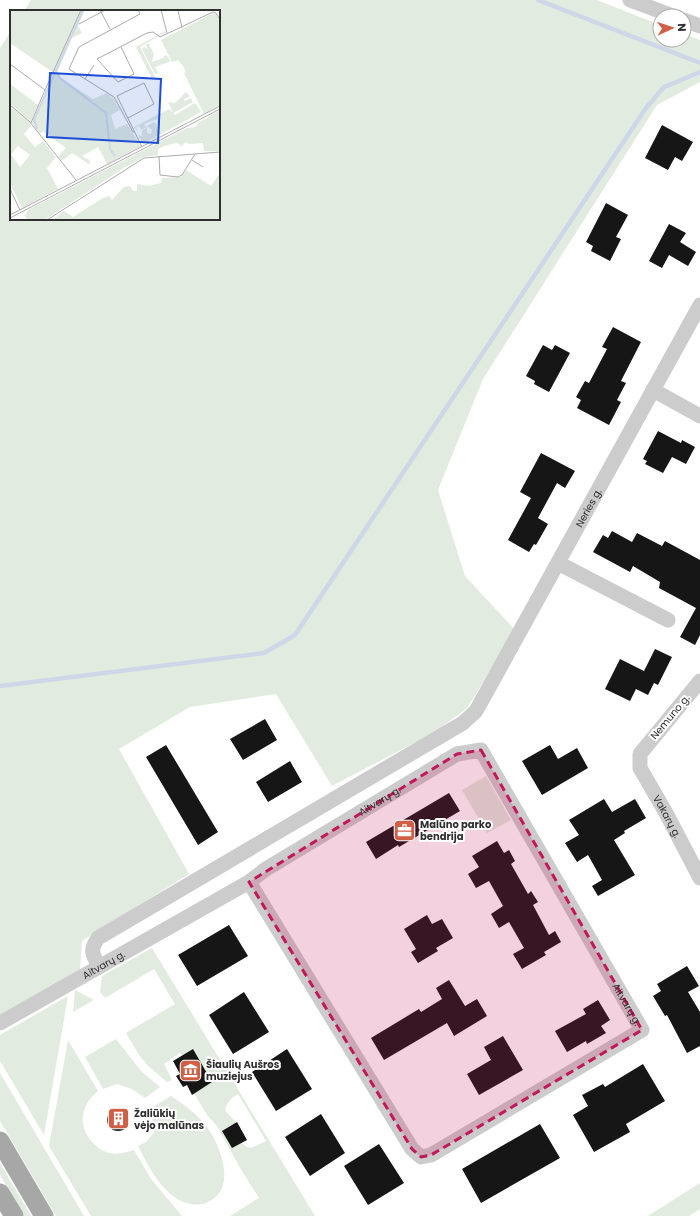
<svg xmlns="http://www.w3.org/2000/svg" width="700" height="1216" viewBox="0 0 700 1216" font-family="Poppins,sans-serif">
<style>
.green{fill:#e2ebdf;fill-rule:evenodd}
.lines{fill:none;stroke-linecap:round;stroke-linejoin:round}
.stream{stroke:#cdd7e8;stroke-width:4.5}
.building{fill:#161616}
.minor{stroke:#ccc;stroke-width:15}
.major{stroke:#a7a7a7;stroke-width:19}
.marked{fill:#c2185b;fill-opacity:0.2;stroke:#c2185b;stroke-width:3;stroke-dasharray:8 5;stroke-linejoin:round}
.labels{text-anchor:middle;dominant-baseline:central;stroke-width:4;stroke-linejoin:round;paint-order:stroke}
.street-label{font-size:10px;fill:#2f2f2f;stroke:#fff}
.poi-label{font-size:10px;font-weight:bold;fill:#2f2f2f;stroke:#fff;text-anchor:start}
.inset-river{fill:none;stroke:#cdd7e8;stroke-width:2}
.inset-road{fill:none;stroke:#acacac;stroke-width:1}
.view{fill:#1d4ed8;fill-opacity:0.15;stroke:#1d4ed8;stroke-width:2}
.inset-edge{fill:none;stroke:#2f2f2f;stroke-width:2}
</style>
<rect width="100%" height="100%" fill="#fff"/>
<path class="green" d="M31 0H597L660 25V40H684V34L700 40V82L657 105 483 379 438 490 465 576 515 630 467 708 435 732 332 786 276 694 190 707 119 749 189 874 82 941 80 970 0 1016V48L11 31V219H219V11H24Z
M486 776 511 820 487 833 462 790Z
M152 948 315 1216H230L259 1198 240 1168 217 1126 207 1115 194 1093 212 1082 193 1050 183 1056 180 1053 164 1064 172 1080 167 1082 147 1065 137 1052 126 1033 175 1004 154 969 105 998 100 992 102 976ZM238 1094 266 1141C257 1145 249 1152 242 1143 242 1135 238 1126 233 1119 230 1115 227 1114 225 1109 228 1101 231 1098 238 1094Z
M75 990 94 1000 73 1012Z
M68 996 44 1135 0 1061V1035Z
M116 1039 141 1071 160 1087 145 1098 132 1089 117 1084 103 1089 85 1057Z
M68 1040 98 1091C80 1105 77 1127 94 1144 97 1146 100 1150 104 1151 113 1156 125 1153 134 1150L151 1179 182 1216H91L49 1146Z
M0 1073 84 1216H56L0 1121Z
M171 1096C186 1106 202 1117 211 1133 223 1153 235 1190 208 1202 200 1206 189 1205 181 1201 161 1191 148 1166 138 1146L146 1142 154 1133 151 1108Z
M0 1163 31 1216H24L0 1175Z
M700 1183V1209L689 1216H648Z"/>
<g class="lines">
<path class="stream" d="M538 0 700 63
M0 686 264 653 295 635 646 108 664 87 700 72"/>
</g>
<path class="building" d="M662 125 693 142 682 161 675 157 668 170 645 158Z
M606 203 628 215 616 237 621 239 610 261 591 251 593 246 586 242Z
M669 224 686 233 680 242 696 252 688 266 669 255 662 268 649 261Z
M613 327 641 342 621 381 626 383 617 400 621 402 609 425 577 408 581 400 576 397 585 381 589 383 607 349 602 347Z
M543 345 552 350 555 345 570 353 549 392 534 384 535 381 526 376Z
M658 431 681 443 682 440 695 447 686 464 672 457 663 473 645 464 647 461 643 459Z
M541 453 575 471 565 488 557 483 538 518 548 524 536 545 534 544 529 552 508 540 531 498 520 492Z
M612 531 632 542 637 533 662 546 665 541 700 560V635L695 645 680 637 696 608 659 588 660 582 633 566 630 572 593 552 603 535 608 538Z
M655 649 672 657 658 685 654 683 648 695 636 689 630 701 605 689 620 659 644 671Z
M265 719 277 740 243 760 230 739Z
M166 745 218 832 198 845 146 757Z
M550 745 558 759 577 748 588 768 542 795 522 761Z
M290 761 302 782 268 802 256 782Z
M449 793 460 811 399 847 398 845 376 859 366 842Z
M604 799 612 812 635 799 646 818 624 831 625 833 614 840 635 875 598 896 592 886 602 880 588 855 577 862 565 843 579 835 569 820Z
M497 841 504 853 509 850 515 861 511 864 528 894 531 891 538 902 533 905 549 935 555 931 561 942 544 952 546 955 522 969 513 954 524 948 509 922 499 928 491 914 503 906 489 881 476 888 468 874 479 867 472 856Z
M427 915 432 924 442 919 453 938 436 948 438 951 418 963 411 952 416 949 404 929Z
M229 925 248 956 197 986 178 955Z
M687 966 699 986 688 992 700 1012V1046L687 1053 667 1015 665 1016 653 996 661 991 657 984Z
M449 980 465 1006 477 999 487 1016 454 1036 447 1023 384 1060 371 1038 419 1009 421 1012 442 999 436 988Z
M244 992 269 1032 233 1054 209 1015Z
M598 1000 610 1020 601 1026 606 1033 587 1044 586 1041 567 1052 555 1031 586 1014 583 1009Z
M503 1036 523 1070 479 1095 467 1074 491 1060 484 1047Z
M193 1049 212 1082 192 1095 187 1085 183 1087 176 1076 180 1074 173 1061Z
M287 1049 312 1089 276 1111 252 1072Z
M643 1064 665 1101 626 1124 630 1132 594 1152 573 1115 588 1106 582 1095 603 1084 605 1087Z
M107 1120a11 11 0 1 1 22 0a11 11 0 1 1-22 0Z
M321 1114 345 1153 310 1176 285 1137Z
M237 1122 247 1140 232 1148 222 1131Z
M540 1124 560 1158 481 1203 462 1169Z
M379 1144 404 1183 368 1205 344 1166Z"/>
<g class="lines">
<g class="minor">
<path d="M630 0 673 16"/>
<path d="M684 20 700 26"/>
<path d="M653 390 700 416"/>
<path d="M558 563 668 620"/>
<path id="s1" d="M700 681 640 754V768L666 813 700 878"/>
<path id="s2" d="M99 967C93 954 89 951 98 938L463 723 476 711 700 305"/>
<path id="s3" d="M0 1023 249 882 266 869 457 754 481 750 642 1030 431 1155 421 1157 412 1149 249 882"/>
</g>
<path class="major" d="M0 1141 44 1216
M0 1193 14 1216"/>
</g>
<path class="marked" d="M481 750 642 1030 431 1155 421 1157 412 1149 249 882 457 754Z"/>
<defs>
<symbol id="office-square" viewBox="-11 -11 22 22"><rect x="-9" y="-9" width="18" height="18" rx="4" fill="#d15f46" stroke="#fff"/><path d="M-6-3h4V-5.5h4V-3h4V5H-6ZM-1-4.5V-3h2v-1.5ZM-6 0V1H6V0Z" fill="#fff"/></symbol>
<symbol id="museum-square" viewBox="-11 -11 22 22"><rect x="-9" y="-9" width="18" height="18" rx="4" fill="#d15f46" stroke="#fff"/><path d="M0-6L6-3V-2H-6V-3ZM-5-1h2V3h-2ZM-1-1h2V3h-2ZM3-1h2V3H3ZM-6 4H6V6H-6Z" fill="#fff"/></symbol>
<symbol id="building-square" viewBox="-11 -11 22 22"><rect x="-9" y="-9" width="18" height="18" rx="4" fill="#d15f46" stroke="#fff"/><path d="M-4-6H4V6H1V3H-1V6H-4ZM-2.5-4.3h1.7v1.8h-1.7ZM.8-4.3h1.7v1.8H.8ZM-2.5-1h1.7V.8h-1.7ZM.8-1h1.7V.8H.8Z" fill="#fff"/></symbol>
</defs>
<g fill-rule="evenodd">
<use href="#office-square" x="392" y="818" width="25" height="25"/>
<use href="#museum-square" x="178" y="1058" width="25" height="25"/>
<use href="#building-square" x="106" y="1106" width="25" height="25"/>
</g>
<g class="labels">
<g class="street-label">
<text stroke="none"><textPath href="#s2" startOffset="705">Neries g.</textPath></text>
<text transform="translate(670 717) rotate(-50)">Nemuno g.</text>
<text stroke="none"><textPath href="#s3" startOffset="440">Aitvarų g.</textPath></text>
<text stroke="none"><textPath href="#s1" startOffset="164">Vakarų g.</textPath></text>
<text stroke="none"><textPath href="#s3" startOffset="119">Aitvarų g.</textPath></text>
<text stroke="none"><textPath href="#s3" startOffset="848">Aitvarų g.</textPath></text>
</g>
<g class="poi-label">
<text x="420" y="824">Malūno parko<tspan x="420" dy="12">bendrija</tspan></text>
<text x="206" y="1064">Šiaulių Aušros<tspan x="206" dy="12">muziejus</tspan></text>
<text x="134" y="1113">Žaliūkių<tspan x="134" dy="12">vėjo malūnas</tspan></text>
</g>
</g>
<g transform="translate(10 10)">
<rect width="210" height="210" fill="#fff"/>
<path d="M0 0H75L68 16 72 23 62 28 47 63 49 67 83 89 97 83 103 88 110 100 101 105 105 119 117 114 131 136 97 154 88 137 72 146 79 150 80 155 62 143 52 151 48 146 56 138 33 121 29 124 22 113 44 63 0 33ZM203 3 206 4 210 12V95L194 104 174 63 176 62 173 56 168 50 162 52 151 30ZM155 21 156 22 130 37 145 67 142 69 126 37ZM136 34H139L144 44 142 52 153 48 157 50 153 47 156 45 161 51 145 57 148 63 145 64 132 39 134 37 137 39ZM0 74 28 95 21 111 0 94ZM176 82 180 86 174 89 175 91 181 88 183 92 163 103 158 92 165 93ZM185 93 191 102 133 134 128 125 142 128 132 126V121L137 117V123L141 124 142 120 137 116 144 112 147 114 146 117 148 116 147 109 134 114 136 117 132 120 129 116 126 117 128 122 124 117 159 99 165 105ZM0 96 18 110 21 116 14 124 25 137 33 131 46 147 37 158 48 179 12 198 0 173ZM8 136 20 145 10 157 1 144ZM210 100V141H194L193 133 180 134 175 132 172 136 166 133 154 136 148 139V145L134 147 115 157 35 210H17L15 206 18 200 177 118 186 117 188 113ZM176 160 201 176 210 163V210H42L54 201 63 207 93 188 99 186 102 190 114 177 120 176 123 181H127V174L139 176 151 173 152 168 171 167Z" fill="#e2ebdf" fill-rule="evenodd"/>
<path class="inset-river" d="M47 63 50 68 96 103 100 139 105 146M27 119 24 110 73 0"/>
<path class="inset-road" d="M90 0 100 19M151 0 157 23M168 0 172 18M69 14 95 0M111 37 124 64 108 72 87 49 137 23 143 22 150 27 203 2 206 3 210 10M0 54 35 80 21 113M75 69 84 55M35 80 71 0M0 95 19 111 66 170M118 108 144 94 134 73 107 86 132 137M125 122H123L104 87 59 59 69 37 130 4 128 0M149 146 150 165 168 167 172 165 185 144M182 150 193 157M0 179 10 200M0 205 210 96M0 208 210 99M37 210 134 148 210 142"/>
<path class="view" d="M40 63 151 69 148 133 37 127Z"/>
<rect width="210" height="210" class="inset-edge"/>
</g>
<g transform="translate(672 28) rotate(87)"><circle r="19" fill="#ffffff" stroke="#acacac"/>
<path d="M0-3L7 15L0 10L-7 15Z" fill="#d15f46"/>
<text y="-6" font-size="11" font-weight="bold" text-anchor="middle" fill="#2f2f2f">N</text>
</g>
</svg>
